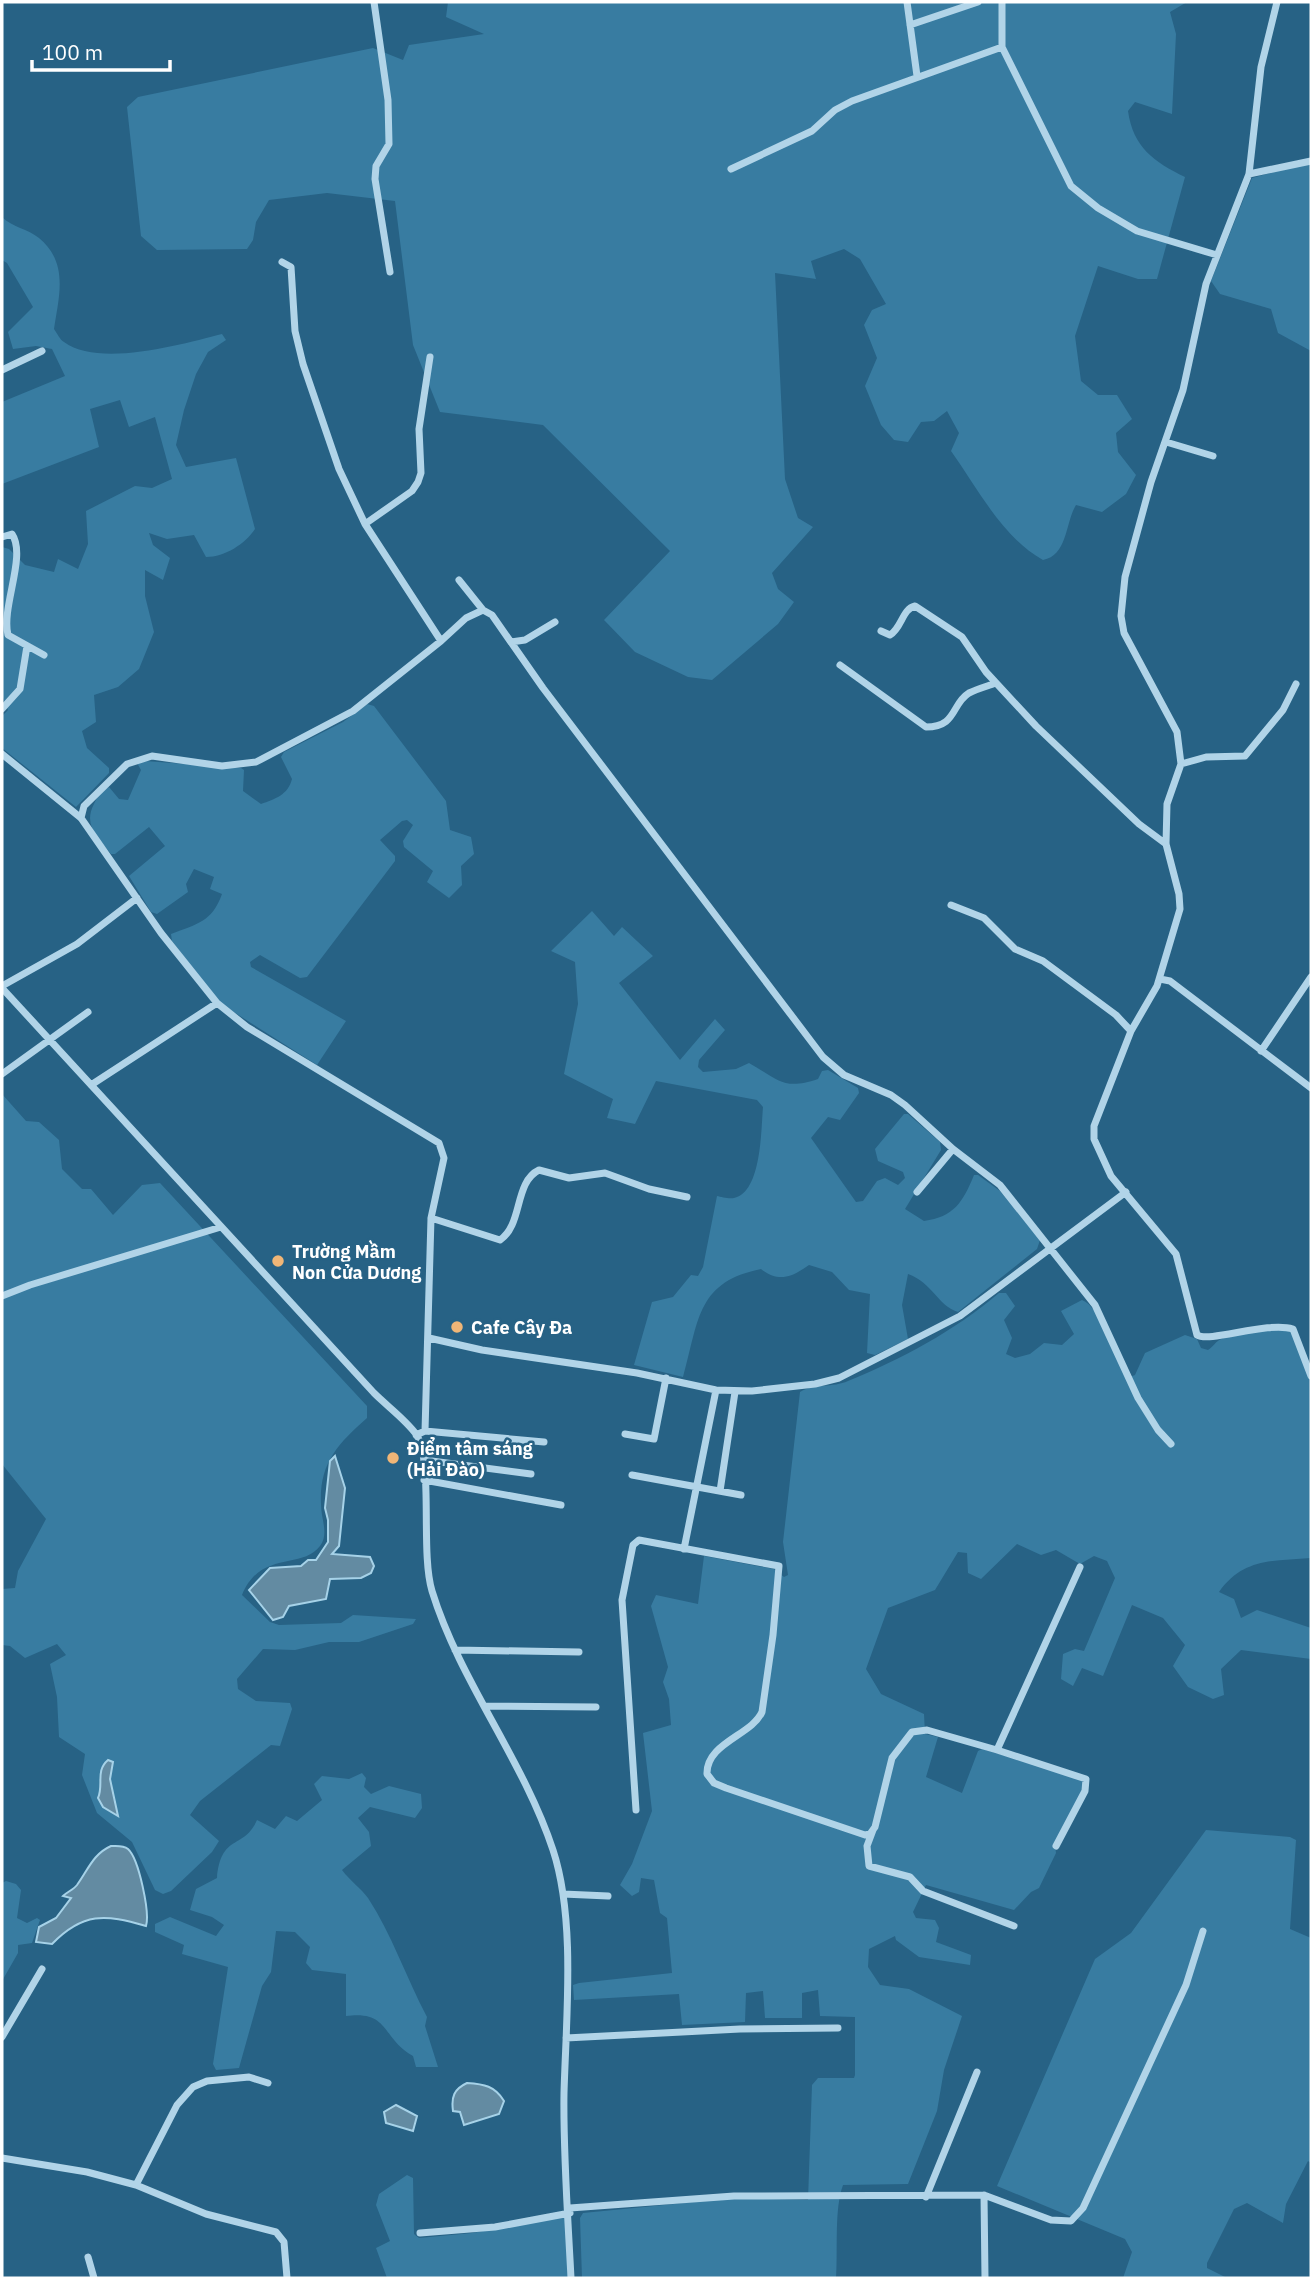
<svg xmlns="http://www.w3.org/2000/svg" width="1313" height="2280" viewBox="0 0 1313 2280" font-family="'IBM Plex Sans',sans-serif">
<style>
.green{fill:#387ca1}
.water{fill:#638ba2;stroke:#a6d2e8;stroke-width:2}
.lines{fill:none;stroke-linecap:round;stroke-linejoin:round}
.minor{stroke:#b1d4e8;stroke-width:7}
.poi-dot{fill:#f0b677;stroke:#276285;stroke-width:2.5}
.labels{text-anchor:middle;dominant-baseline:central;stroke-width:5;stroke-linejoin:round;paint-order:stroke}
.poi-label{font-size:18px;font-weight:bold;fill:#fff;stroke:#276285;text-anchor:start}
</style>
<rect width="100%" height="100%" fill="#276285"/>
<path class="green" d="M448 2H1187L1170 12 1176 34 1172 114 1135 102 1128 111C1133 147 1154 162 1185 177L1157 279H1138L1098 266 1075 336 1081 381 1098 395H1117L1132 419 1116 433 1118 452 1136 475 1126 494 1102 512 1076 505C1065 523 1068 555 1043 560 1002 537 978 489 951 451L959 433 947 411 934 421 921 422 908 442 894 440 881 425 865 386 877 358 864 325 872 310 886 304 860 259 844 249 811 261 816 279 775 273 785 479 798 518 813 527 772 573 778 589 794 602 778 624 712 680 688 677 635 652 604 620 670 551 543 425 440 412 413 345 395 201 327 193 269 200 256 222 253 240 247 249 157 250 141 236 127 107 138 97 373 48 403 60 409 45 484 34 446 17Z
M1311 162V351L1278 333 1271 309 1220 294 1211 281 1252 178Z
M2 217C12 227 28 229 39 238 69 263 59 296 54 329 57 333 60 340 64 342 99 368 183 344 222 334L226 340 208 352 196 374 184 410 176 445 186 467 236 458 255 529C245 544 225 557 206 557L194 535 167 539 149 533 153 545 170 558 163 580 145 570V596L154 632 139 669 118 687 94 695 96 722 82 731 87 748 109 768V773L76 807 2 748V716L8 710 2 695V547L9 549 25 565 54 572 58 559 78 569 88 544 86 511 135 486 152 488 172 479 155 417 129 427 120 400 90 409 99 447 2 484V402L65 376 52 349 36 346 13 349 8 332 33 307 7 263 2 260Z
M367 704 374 706 446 801 450 830 471 837 474 854 461 866 462 885 449 898 427 882 433 871 404 847 403 841 413 825 407 820 402 821 380 840 395 856V861L307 977 300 978 260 955 250 962 251 967 346 1021 317 1065 218 1002 172 941 171 934C197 924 212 922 222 894L210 889 214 877 194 869 186 884 188 892 157 914 151 912 129 876 165 846 149 827 115 854H111C97 836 83 825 94 804 97 796 102 791 109 787L119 799 128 800 141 770 137 763 145 761 241 768 244 770 243 791 261 804C275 799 288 795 292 779L281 757 284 752 343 722Z
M592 911 614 936 622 927 653 956 619 983 680 1060 715 1019 725 1030 699 1060 698 1067 703 1072 736 1069 749 1063C778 1079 783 1091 818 1079L822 1071 828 1070 858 1088 859 1093 840 1120 828 1117 811 1138 856 1202 863 1201 877 1181 885 1178 898 1185 905 1178 903 1172 878 1161 875 1149 904 1114H908L940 1142 941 1150 905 1209 924 1221C954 1217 963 1202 974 1175H978L1000 1191 1040 1240 1037 1249 958 1312C937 1305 933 1283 908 1274L902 1305 908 1339 875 1355 867 1353 870 1294 849 1290 832 1272 809 1265C792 1277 779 1283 761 1269 696 1282 699 1321 683 1377L634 1365 652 1302 673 1297 691 1275 698 1276 703 1267 717 1196C721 1197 729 1199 734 1198 762 1192 761 1129 763 1107L757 1100 656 1081 635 1124 607 1118 613 1099 564 1074 578 1004 575 962 551 951Z
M2 1094 26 1121 39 1122 59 1140 62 1169 82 1189H91L113 1215 142 1185 160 1183 367 1406V1418C334 1447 316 1468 322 1515 324 1526 327 1537 320 1546 302 1570 260 1550 242 1595L270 1622 279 1625 341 1623 353 1615 416 1619 413 1624 359 1642H329L295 1650 263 1649 237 1679 238 1689 256 1701 290 1703 292 1709 280 1746 271 1745 200 1801 190 1815 219 1841 212 1852 171 1891 163 1894 155 1890 132 1842 97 1813 82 1775 85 1754 59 1737 57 1697 50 1664 66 1655 57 1644 25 1658 10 1646 2 1645V1589L15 1588 18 1571 46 1519 2 1464Z
M999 1293H1006L1015 1306 1004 1320 1012 1338 1006 1354 1015 1358 1030 1354 1044 1343 1062 1345 1074 1334 1061 1311 1082 1300C1100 1306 1119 1360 1127 1378L1135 1375 1145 1353 1185 1335 1197 1339 1201 1348 1208 1350C1213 1347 1216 1341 1221 1339 1240 1329 1274 1325 1294 1333L1311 1380V1558C1273 1561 1243 1558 1219 1592L1234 1599 1241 1618 1257 1610 1311 1628V1659L1241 1650 1221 1669 1224 1695 1213 1699 1188 1687 1173 1666 1185 1645 1163 1618 1132 1605 1103 1676 1082 1668 1073 1686 1061 1679 1063 1654 1075 1649 1084 1651 1115 1578 1107 1561 1094 1556 1080 1564 1056 1550 1041 1555 1017 1544 981 1579 968 1573 967 1553 958 1552 935 1590 888 1608 866 1669 881 1694 924 1714 925 1734 938 1737 926 1777 962 1793 978 1751 982 1749 1082 1778 1084 1788 1055 1845 1056 1853 1039 1888 1031 1892 1014 1910 926 1885 913 1912 916 1918 935 1920 939 1928 936 1942 971 1955 970 1965 919 1957 896 1940 895 1936 869 1949 868 1967 880 1985 909 1989 962 2016 944 2070 937 2111 908 2184 843 2185C834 2209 838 2251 836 2278H582L580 2218 583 2213 735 2198 808 2200 812 2085 818 2078H854L855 2075V2017L820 2016 818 1990 802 1993V2018H765L763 1991 746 1993 745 2022 682 2025 679 1994 574 2000 573 1985 579 1983 672 1973 667 1918 660 1913 654 1880 641 1878 639 1892 632 1896 620 1885 632 1864 652 1811 643 1733 671 1725 669 1699 663 1682 668 1667 651 1606 656 1595 698 1604 704 1556 774 1569 784 1577 788 1575 783 1542 800 1392C814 1383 833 1388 848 1381 900 1360 956 1330 999 1293Z
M362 1773 366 1778 364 1787 371 1794 389 1786 421 1794 422 1808 415 1818 370 1807 358 1818 369 1832 371 1846 342 1870C350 1881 361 1888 368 1898 392 1935 406 1977 427 2017L425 2026 438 2067H416L413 2056C381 2038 390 2010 346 2016V1974L312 1970 306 1963 310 1947 295 1932 276 1931 271 1972 262 1986 239 2068 216 2070 213 2064 228 1967 182 1954 184 1945 155 1932V1924L170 1917 216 1936 224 1925 212 1917 190 1910 196 1889 217 1878C221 1833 244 1850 257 1820L275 1829 286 1816 297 1821 322 1800 314 1784 322 1776 349 1779Z
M1206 1830 1290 1837 1296 1840 1290 1929 1311 1938V2163L1308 2161 1286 2204 1283 2223 1247 2203 1234 2209 1207 2263V2268L1227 2278H1123L1132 2252 1125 2239 997 2186 1095 1959 1131 1933Z
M6 1881 16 1884 21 1890 17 1918 27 1923 37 1918 40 1920 32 1943 18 1945V1953L2 1981V1883Z
M407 2175 413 2178 414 2234 419 2238 472 2233 568 2216 569 2278H387L376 2248 390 2241 376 2205 379 2194Z"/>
<path class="water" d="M335 1456 345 1488 339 1546 332 1554 370 1557 374 1566 371 1573 361 1578 330 1579 326 1599 289 1606 283 1617 273 1620 249 1590 270 1568 301 1566 308 1560H316L328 1542V1520L325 1508 330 1461Z
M108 1760 113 1762 110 1779 118 1816 103 1807 98 1798C104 1785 95 1771 108 1760Z
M111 1846C117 1846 123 1845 128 1849 139 1859 150 1913 146 1926 105 1914 83 1912 52 1944L36 1942 39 1927 56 1918 71 1898 63 1896C67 1892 73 1890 77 1885 88 1870 93 1854 111 1846Z
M467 2083C484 2084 495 2086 504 2101L499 2114 464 2125 460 2112 453 2111C451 2097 454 2089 467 2083Z
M396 2105 417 2116 413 2131 386 2123 384 2112Z"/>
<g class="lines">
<path class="minor" d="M374 2 388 100 389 144 376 166 375 179 390 272
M907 2 917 76
M1002 2V47L1071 186 1098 208 1137 231 1217 255
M1277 2 1261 67 1249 174 1206 284 1183 390 1151 482 1125 577 1121 616 1124 633 1177 732 1181 764 1167 804 1166 844 1179 894 1180 909 1157 986 1131 1031 1094 1126V1139L1111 1176 1176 1254 1197 1335C1210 1343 1267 1321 1293 1329L1311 1376
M910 25 978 2
M731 169 812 131 835 110 852 101 1002 47
M1249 174 1311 161
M2 370 42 351
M1166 442 1213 456
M365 524 412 491 418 482 421 473 419 429 430 357
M2 537 12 534C27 556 1 607 8 635L44 655
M459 580 483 610
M881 631 890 635C902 628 902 609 915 606L962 637 986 672 1036 726 1139 824 1166 844
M441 641 466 618 483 610 492 615 543 688 823 1057 844 1075 891 1095 905 1105 953 1149 1000 1185 1095 1305 1138 1398 1158 1430 1171 1444
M511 642 525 640 555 622
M840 665 926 727C957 727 951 704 969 693 977 689 988 686 996 683
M2 709 20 689 27 646
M2 754 81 818 161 933 217 1003 247 1027 439 1143 444 1158 431 1218 425 1431 416 1435
M1181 764 1206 757 1245 756 1283 710 1296 684
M81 818 84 806 127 764 152 756 222 766 256 762 353 711 441 641 365 524 339 469 303 364 295 331 291 267 282 262
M951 905 984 918 1015 949 1043 961 1116 1015 1131 1031
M1160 979 1170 981 1311 1088
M2 986 77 944 137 898
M2 988 374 1393C387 1406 405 1419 416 1434 434 1461 420 1551 432 1591 460 1682 523 1759 553 1850 576 1920 566 2019 564 2093 563 2152 568 2219 571 2278
M1261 1051 1311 977
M2 1074 88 1012
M91 1085 217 1003
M917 1192 953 1149
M431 1218 500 1240C523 1225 514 1182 539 1170L569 1178 605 1173 649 1189 687 1197
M2 1296 30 1285 221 1227
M429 1338 482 1350 637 1373 716 1390 752 1391 815 1384 839 1378 960 1316 1126 1192
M425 1431 544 1442
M625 1434 654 1439 666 1378
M424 1460 531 1474
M632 1475 741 1495
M424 1480 561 1505
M720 1491 735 1392
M684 1549 716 1390
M455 1650 579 1652
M484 1706 596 1707
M997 1750 1086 1779 1085 1791 1056 1846
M636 1810 622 1600 633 1545 639 1540 779 1566 773 1635 762 1712C752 1735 706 1743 707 1774L714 1783 726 1788 865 1835 870 1834 875 1827 892 1758 912 1732 927 1730 997 1750 1080 1567
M873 1830 867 1846 869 1866 910 1877 923 1891 1014 1926
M563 1894 608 1896
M2 2037 42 1969
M566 2038 740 2029 838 2028
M2 2158 87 2172 136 2185 206 2214 276 2232 284 2242 287 2278
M136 2185 177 2105 193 2087 207 2081 249 2077 268 2083
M984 2195 985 2278
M926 2197 977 2072
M570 2208 734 2196 984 2195 1051 2220 1071 2221 1083 2208 1186 1985 1203 1931
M420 2233 495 2227 570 2213
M88 2257 94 2278"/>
</g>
<g class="poi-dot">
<circle cx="278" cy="1261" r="7"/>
<circle cx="457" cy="1327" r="7"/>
<circle cx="393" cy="1458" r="7"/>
</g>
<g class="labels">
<g class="poi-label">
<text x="292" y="1251">Trường Mầm<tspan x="292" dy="21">Non Cửa Dương</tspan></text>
<text x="471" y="1327">Cafe Cây Đa</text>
<text x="407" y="1448">Điểm tâm sáng<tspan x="407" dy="21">(Hải Đào)</tspan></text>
</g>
</g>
<rect width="1313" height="2280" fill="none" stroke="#ffffff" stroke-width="7"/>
<path d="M32 60v10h138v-10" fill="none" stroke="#ffffff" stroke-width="3.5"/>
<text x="42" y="60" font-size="21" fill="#ffffff" stroke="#276285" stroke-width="5" paint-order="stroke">100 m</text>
</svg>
